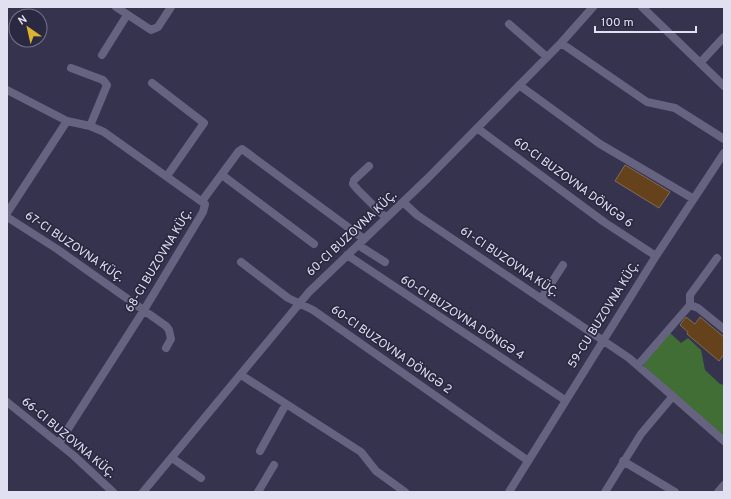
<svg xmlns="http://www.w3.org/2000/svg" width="731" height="499" viewBox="0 0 731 499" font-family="Overpass,sans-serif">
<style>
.green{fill:#406e35}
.building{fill:#65421c;stroke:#836b54}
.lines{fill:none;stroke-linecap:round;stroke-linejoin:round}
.minor{stroke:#656380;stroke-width:8}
.labels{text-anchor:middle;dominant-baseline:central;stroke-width:3.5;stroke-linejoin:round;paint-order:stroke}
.street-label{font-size:12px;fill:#e0e0f1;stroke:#2b2842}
</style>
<rect width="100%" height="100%" fill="#35334d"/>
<path class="green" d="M669 332 681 343 688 338 701 350 705 370 720 384 724 385V438L643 365Z"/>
<path class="building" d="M625 165 670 192 659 208 615 181Z
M686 317 695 324 700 317 724 337V354L719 361 687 334 688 332 680 325Z"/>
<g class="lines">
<path class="minor" d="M116 7 151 30 158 27 171 7
M642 7 724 86
M509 24 547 57
M561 43 647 102 675 108 724 139
M102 55 127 15
M700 63 724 37
M71 68 103 80 107 85 90 126
M152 83 204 123 167 176
M519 85 600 144 692 198
M7 90 67 121 90 126 104 132 205 204 203 212 144 310 59 443
M477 128 604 222 656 256
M369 166 354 180 353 184 358 190 386 218
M222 175 314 244
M202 201 239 151 242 149 364 239
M403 202 417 215 629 358 724 441
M7 213 67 121
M7 217 57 249 166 326 169 330 171 339 166 348
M358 245 385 262
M347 255 565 400
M241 262 288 298 313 310 527 460
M541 299 563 265
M690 305V295L717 258
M638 365 690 305 698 308 724 329
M241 375 361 452 376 471 405 492
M7 402 73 455 113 492
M260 451 286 404
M172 458 201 478
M623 461 675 492
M143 492 309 292 428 178 561 43 593 7
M258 492 274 465
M509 492 656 256 724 153
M605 492 641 434 673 396
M718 492 724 485"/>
</g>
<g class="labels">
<g class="street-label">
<text transform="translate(573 183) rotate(36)">60-CI BUZOVNA DÖNGƏ 6</text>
<text transform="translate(352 234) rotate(-43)">60-CI BUZOVNA KÜÇ.</text>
<text transform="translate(74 247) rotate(34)">67-CI BUZOVNA KÜÇ.</text>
<text transform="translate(159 261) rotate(-59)">68-CI BUZOVNA KÜÇ.</text>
<text transform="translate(509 262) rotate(34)">61-CI BUZOVNA KÜÇ.</text>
<text transform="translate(604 315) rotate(-58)">59-CU BUZOVNA KÜÇ.</text>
<text transform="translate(462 318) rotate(33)">60-CI BUZOVNA DÖNGƏ 4</text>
<text transform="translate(391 350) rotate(35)">60-CI BUZOVNA DÖNGƏ 2</text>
<text transform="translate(68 438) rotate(40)">66-CI BUZOVNA KÜÇ.</text>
</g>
</g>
<rect width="731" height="499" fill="none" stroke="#e0e0f1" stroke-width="16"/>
<g transform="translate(28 28) rotate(326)"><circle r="19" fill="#2b2842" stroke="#737288"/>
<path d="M0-3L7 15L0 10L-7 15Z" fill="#dab333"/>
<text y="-6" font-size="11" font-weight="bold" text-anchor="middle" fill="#e0e0f1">N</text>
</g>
<path d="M595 26v6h101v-6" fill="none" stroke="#e0e0f1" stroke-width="2"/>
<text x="601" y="26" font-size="12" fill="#e0e0f1" stroke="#2b2842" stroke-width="3" paint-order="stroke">100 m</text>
</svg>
